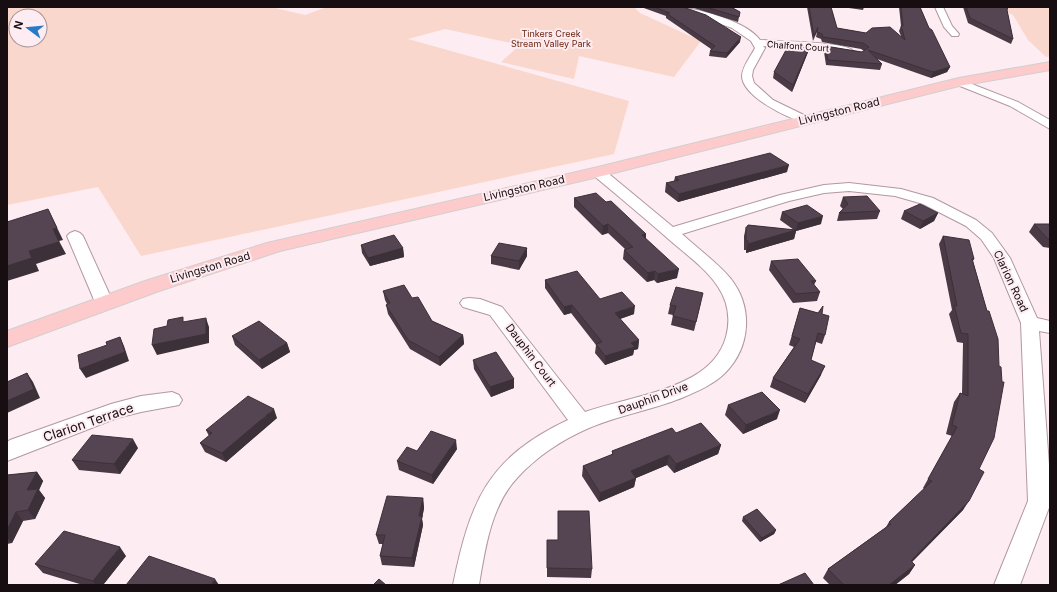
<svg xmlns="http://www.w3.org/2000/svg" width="1057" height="592" viewBox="0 0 1057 592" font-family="Inter,sans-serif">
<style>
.green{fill:#fad7cc;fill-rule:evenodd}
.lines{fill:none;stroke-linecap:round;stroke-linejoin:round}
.minor-casing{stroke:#b298a1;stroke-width:2}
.major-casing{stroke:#d1cfcf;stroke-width:2}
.minor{fill:#fff;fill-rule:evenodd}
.major{fill:#fecbcd;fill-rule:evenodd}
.wall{fill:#493a46}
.shaded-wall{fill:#3c3039}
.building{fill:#554451;stroke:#3c3039}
.labels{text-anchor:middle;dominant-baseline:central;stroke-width:4;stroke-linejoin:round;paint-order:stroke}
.far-park-label{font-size:9px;fill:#6e2610;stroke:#fdecf1}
.far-street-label{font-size:9px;fill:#170e11;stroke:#fdecf1}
.street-label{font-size:11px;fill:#170e11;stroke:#fdecf1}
.near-street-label{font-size:13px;fill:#170e11;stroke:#fdecf1}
</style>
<rect width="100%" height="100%" fill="#fdecf1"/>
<path class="green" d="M7 7H271L305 15 327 7H634L640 13 701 41 674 77 579 56 574 79 501 62 520 45 445 29 408 39 629 101 614 154 141 256 98 187 7 205ZM16 16H40V40H16Z
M1004 7H1050V56L1046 57 1028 40 1013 15 1000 9Z"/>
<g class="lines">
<defs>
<path id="minor" d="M673 7C695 7 747 21 760 40 774 41 844 42 852 50L847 53 815 49 763 46 765 48 753 70 752 76 754 83 773 100 808 117 810 119 804 122C787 118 742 96 742 76 742 67 751 56 755 48L751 41 732 28Z
M935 7H943L952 26 959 34 958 36H952L944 27Z
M959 79 1018 102 1050 120V129L1010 106 955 84 954 82 955 80Z
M598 168 603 169 673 227 780 195 824 185 849 183 901 189 933 198 976 220 992 233 1010 258 1037 318 1050 321V333L1039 331 1050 478V505L1020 585H994L1028 501 1021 323 994 258 981 239 966 226 923 204 895 196 849 191 824 193 789 201 682 234C698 249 717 262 731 279 753 307 751 347 725 373 714 384 698 391 684 397 653 410 619 415 589 428 563 439 536 457 517 478 491 506 485 549 479 585H453C470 502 487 458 568 420L490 315 463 307 460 303 463 299 469 298 480 299 502 307 585 412C620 400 659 395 692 377 708 368 721 355 726 337 739 288 696 264 665 236 641 215 617 195 593 175L591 172 593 169Z
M75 231 80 233 83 236 113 302 110 306 104 307 98 306 95 302 67 236 70 233Z
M172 392 179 395 182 400 179 405 141 412 117 418 7 461V442L10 440 111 404 141 396Z"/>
<path id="major" d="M1050 62V70L959 86 598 177 280 251 159 291 7 347V331L145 281 267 243 598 167 959 78Z"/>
</defs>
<use href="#minor" class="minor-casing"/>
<use href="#major" class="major-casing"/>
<use href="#minor" class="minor"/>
<use href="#major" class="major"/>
</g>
<path class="wall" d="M641 7H683L740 42 726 58 709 56 710 51 711 49 666 18V16Z
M686 7H731L740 12 738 22 694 8Z
M807 7H831L837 28 866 33 901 36 899 31 901 26 899 7H920L929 28 950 67 947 72 931 78 877 59 882 64 880 70 826 65 824 52 825 46 862 52 864 51 861 49 822 42 821 39 816 37 817 32 813 41Z
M842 7H864L863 10Z
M963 7H1008L1007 10 1013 39 1011 44 968 23Z
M810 46 808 52 792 92 773 78 774 72Z
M787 172 678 202 665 192 666 183 674 181 675 177Z
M843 197 880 211 877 219 837 221 839 213 843 209 840 206Z
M574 198 606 202 646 234V239L677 278 657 283 654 280 647 282 623 259 624 250H626L608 233 602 235 574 207Z
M904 211 938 213 934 221 920 229 901 219Z
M782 212 821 224 796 231 794 239 746 253V250H744V236L746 227H747L748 225 794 230 780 220Z
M1034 224H1050V248L1043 247 1029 232Z
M943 236 974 259 973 261 987 311 979 469 963 510 912 562 915 565 909 574 895 585H830L823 578 828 569 886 527 889 522 924 489 923 488 952 436 946 434 954 402 960 393 962 394 963 343 957 342 949 314 952 310 939 244Z
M361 245 403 248 404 257 370 266 362 253Z
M527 248V256L519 270 491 264V256Z
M771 261 816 281 814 285 820 292 817 301 793 303 769 270Z
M545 280 600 299 634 314 620 319 639 340 638 349 634 350 633 355 605 365 595 353 596 345 571 313 564 315 545 288Z
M383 291 412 298 432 321 463 335 464 344 440 366 410 349 388 314 386 305 387 304 385 300Z
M701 302 694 331 671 325 673 315 668 314 670 305Z
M800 308 822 314 825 335 822 344 816 342 811 360 821 375 805 403 770 387 773 378 794 347 789 345Z
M232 336 287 343 290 352 262 369 235 345Z
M473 360 514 379V388L491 397 474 369Z
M728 405 777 419 743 434 725 415Z
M277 418 226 462 205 452 200 443 209 436 206 430Z
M676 433 721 445 718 454 674 473 667 465 636 478 634 487 599 502 582 476 583 466 612 455V451Z
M138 448 120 474 79 470 72 460Z
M457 449 433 484 399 470 397 461 417 451Z
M37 472 43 481 39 490 45 498 35 519 23 521 12 543 7 544V475Z
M423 498 424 508 422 519 423 525 414 567 382 565 380 556 383 544H379L376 535Z
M558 511 592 569 591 578 547 577V540H558Z
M743 517 776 530 774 534 760 542 742 521Z
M126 556 103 585H83L43 573 35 564Z"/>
<path class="shaded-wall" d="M741 37 740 42 726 58 727 53Z
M810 46 808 52 792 92 793 85Z
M950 67 947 72 931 78 933 72Z
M789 165 787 172 678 202 679 194Z
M48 209 63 240 59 241 66 254 36 264 39 271 7 281V266L29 251 53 229Z
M938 213 934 221 920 229 923 221Z
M823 216 821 224 796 231 794 239 746 253 748 244 796 230 798 223Z
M608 224V233L602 235 603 226Z
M646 234 645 243 642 235Z
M403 248 404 257 370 266 368 258Z
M527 248V256L519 270V261Z
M679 269 677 278 657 283 658 274Z
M655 271 654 280 647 282 648 273Z
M572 305 571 313 564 315V307Z
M635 306 634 314 614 321 615 313Z
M206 318 209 327V343L157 355 152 345Z
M463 335 464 344 440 366 439 357Z
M120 337 124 346 129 361 86 378 80 369Z
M639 340 638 349 634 350 633 355 605 365V356L631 343Z
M287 343 290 352 262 369 259 360Z
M825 366 821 375 805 403 808 394Z
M27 373 33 382 40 398 7 413V401Z
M514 379V388L491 397 490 387Z
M274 409 277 418 226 462 222 453Z
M780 410 777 419 743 434 746 425Z
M133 439 138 448 120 474 114 464Z
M456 440 457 449 433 484 432 475Z
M721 445 718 454 674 473 676 464Z
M669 455 667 465 636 478 634 487 599 502 600 493 631 471Z
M37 472 43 481 39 490 45 498 35 519 28 510 27 490Z
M423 498 424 508 422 519 423 525 414 567 412 558 419 516Z
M969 501 963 510 905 569 911 561Z
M16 512 23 521 12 543 7 537V530Z
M776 530 774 534 760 542 762 538Z
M120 547 126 556 103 585H96L93 581Z
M915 565 909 574 895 585H889Z
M215 579 219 585H211Z"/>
<path class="building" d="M654 7H683L706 15 741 37 727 53 710 51 715 46 666 13H670Z
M706 7H731L740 12 739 17Z
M809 7H831L837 28 866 33 872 28 890 27 905 40 901 26H903L901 7H920L929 28 932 30 950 67 933 72 868 50 882 64 828 60 825 46 862 52 869 47 863 43 823 37 822 34 817 32 818 27 814 36Z
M966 7H1008L1007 10 1013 39 970 18Z
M810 46 793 85 774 72 786 50Z
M770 153 789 165 679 194 666 183 679 180 675 177Z
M596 193 606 202 611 201 646 234 642 235 679 269 658 274 655 271 648 273 624 250 633 247 608 224 603 226 574 198Z
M867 196 880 211 839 213 848 204 843 197Z
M920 204 938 213 923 221 904 211Z
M807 205 823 216 798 223 782 212Z
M48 209 57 228 53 229 59 242 29 251 32 258 7 266V222Z
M1034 224H1050V239H1048Z
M748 225 796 230 748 244V241H746V227H747Z
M394 235 403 248 368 258 361 245 373 241Z
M943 236 969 240 974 259H972L987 311H989L998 339 999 366 1001 367 1002 382H1004L994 438 979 469 984 472 969 501 911 561 915 565 889 585H844L828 569 891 524 889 522 932 481 928 479 957 427 952 425 960 393 968 396V334L961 333 954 305 957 306Z
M499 243 527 248 519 261 491 256Z
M798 259 816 281H811L820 292 796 294 771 261Z
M577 271 600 299 622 292 635 306 615 313 639 340 631 343 635 347 605 356 596 344 602 342 572 305 564 307 545 280Z
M404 285 412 298 418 297 432 321 463 335 439 357 408 340 386 305 390 303 383 291Z
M676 287 703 293 696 322 673 316 676 306 670 305Z
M823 306 822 314 829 316 825 335 818 333 811 360 825 366 808 394 773 378 800 339 792 336 800 308 818 313Z
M183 317V322L206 318V334L152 345 154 329 167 326 168 320Z
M259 321 287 343 259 360 232 336Z
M120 337 125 352 80 369 78 355 107 345 106 342Z
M496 352 514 379 490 387 473 360Z
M27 373 34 389 7 401V382Z
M762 392 780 410 746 425 728 405Z
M248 396 274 409 222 453 200 443 212 433 206 430Z
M701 423 721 445 676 464 669 455 631 471 636 478 600 493 583 466 613 454 612 451 672 428 676 433Z
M431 431 456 440 432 475 397 461 407 447 417 451Z
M92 435 133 439 114 464 72 460Z
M37 472 27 490 38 489 28 510 16 512 7 530V475Z
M387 496 423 498 419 516H422L412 558 380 556 385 535H376Z
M757 509 776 530 762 538 743 517Z
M558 511H589L592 569 547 568V540H558Z
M64 531 120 547 93 581 35 564Z
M149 556 215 579 211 585H126Z
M805 573 814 585H778Z
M379 579 386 585H373Z"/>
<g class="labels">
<g class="far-park-label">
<text x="551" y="33">Tinkers Creek<tspan x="551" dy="10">Stream Valley Park</tspan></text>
</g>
<g class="far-street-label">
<text transform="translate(798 46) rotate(4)">Chalfont Court</text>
</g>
<g class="street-label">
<text transform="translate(839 111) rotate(-14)">Livingston Road</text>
<text transform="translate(524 188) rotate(-13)">Livingston Road</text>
<text transform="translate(210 267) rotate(-17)">Livingston Road</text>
<text transform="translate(1011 281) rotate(65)">Clarion Road</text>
<text transform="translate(531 355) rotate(53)">Dauphin Court</text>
<text transform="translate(653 398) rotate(-20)">Dauphin Drive</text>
</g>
<g class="near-street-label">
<text transform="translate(88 422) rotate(-19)">Clarion Terrace</text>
</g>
</g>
<rect width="1057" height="592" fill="none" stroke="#170e11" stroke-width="16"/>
<g transform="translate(28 28) rotate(286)"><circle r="19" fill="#fdecf1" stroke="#a19397"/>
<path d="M0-3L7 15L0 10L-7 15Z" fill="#267ac8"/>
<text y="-6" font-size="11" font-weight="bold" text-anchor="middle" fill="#170e11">N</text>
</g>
</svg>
